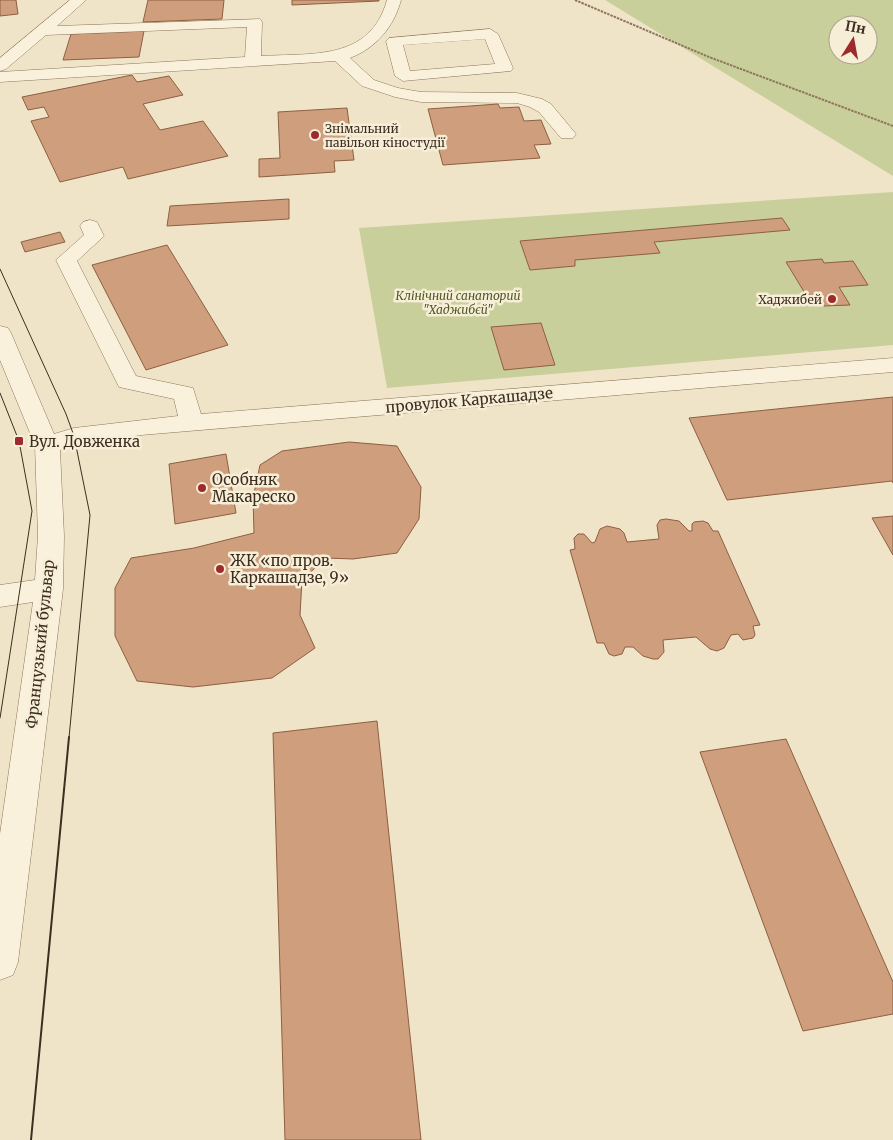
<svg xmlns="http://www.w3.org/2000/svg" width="893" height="1140" viewBox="0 0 893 1140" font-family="Merriweather,serif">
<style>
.green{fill:#c9cf9b;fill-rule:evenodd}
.building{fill:#cf9f7d;stroke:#8d5f41}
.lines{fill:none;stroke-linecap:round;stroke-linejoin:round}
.minor-casing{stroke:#8d765c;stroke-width:1}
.path{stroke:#8d765c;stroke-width:2;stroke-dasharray:2.5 1;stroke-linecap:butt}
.minor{fill:#faf1dc;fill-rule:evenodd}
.tram-far1{stroke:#3d2e20;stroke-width:1}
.tram{stroke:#3d2e20;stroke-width:2}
.poi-dot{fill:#9e2a2b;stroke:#f7eed8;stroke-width:2}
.labels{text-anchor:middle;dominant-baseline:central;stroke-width:5;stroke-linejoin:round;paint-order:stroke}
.far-poi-label{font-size:12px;fill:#3d2e20;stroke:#f7eed8;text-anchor:start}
.far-park-label{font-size:12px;font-style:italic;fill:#4d5a26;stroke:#f7eed8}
.street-label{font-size:15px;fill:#3d2e20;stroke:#f7eed8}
.poi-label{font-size:15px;fill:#3d2e20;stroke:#f7eed8;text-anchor:start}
</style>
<rect width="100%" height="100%" fill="#f0e4c8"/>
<path class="green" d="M605 0H893V176ZM838 25H868V55H838Z
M893 192V345L387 388 359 228Z"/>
<path class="building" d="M0 0H16L18 14 0 16Z
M148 0H224L222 19 143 22Z
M292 0H379V1L292 5Z
M144 31 139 57 63 60 71 34Z
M132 75 137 82 169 76 183 95 143 104 160 130 203 121 228 156 128 179 123 167 60 182 31 121 49 117 44 107 28 110 22 97Z
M498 104 500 108 519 107 524 121 541 120 551 144 534 145 540 158 443 165 428 109Z
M347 108 354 160 334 161 335 172 259 177V159L280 158 278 112Z
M289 199V219L167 226 170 206Z
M782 218 790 230 654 242 660 253 575 260V266L530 270 520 241Z
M60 232 65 242 25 252 21 242Z
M167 245 228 345 146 370 92 265Z
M822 259 824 263 853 261 868 285 839 287 850 305 824 306 817 294 806 295 786 262Z
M541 323 555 365 504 370 491 327Z
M893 397V483L892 481 727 500 689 418Z
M349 442 397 446 421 487 419 519 397 553 353 559 326 558 302 580 300 615 315 648 272 678 193 687 137 681 115 636V588L131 558 194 548 254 533 253 498 260 465 282 451Z
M226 454 236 513 175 524 169 464Z
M893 516V555L872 518Z
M666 519 679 521 689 531H692V524L694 522 703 521 708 523 713 531H718L760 625 753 626 755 635 753 638 743 640 738 634 731 635 724 648 717 651 710 649 696 637 663 640 664 652 658 659H653L643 656 633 647H625L622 654 614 656 609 654 604 643H597L570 550 575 549 574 538 578 534H584L592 543 595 542 600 529 607 526 620 529 624 533 627 542 659 539 657 525 660 520Z
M377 721 421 1140H285L273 733Z
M786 739 893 982V1014L803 1031 700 752Z"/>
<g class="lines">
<defs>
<path id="minor" d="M70 0H86L57 26 260 19 262 22 261 56C312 53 370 61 387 0H401C394 27 376 48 350 58L374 80 398 88 421 92 517 93 542 99 551 104 576 134 573 138H561L539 112 530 107 517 103 421 102 395 97 362 86 335 61 0 82V72L245 57 247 27 46 35 6 69 0 71V58Z
M490 29 498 34 513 68 511 71 403 81 395 76 386 41 389 38ZM485 39 495 64 410 71 403 45Z
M90 220 97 222 104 236 77 261 136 376 193 388 201 414 893 358V372L141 435 76 444 60 450 64 536 63 589 18 962 13 975 0 980V834L33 602 0 607V585L35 580 38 536 35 445 0 360V326L8 328 11 333 54 434 74 428 178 416 174 399 119 387 56 260 84 235 80 226 83 222Z"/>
</defs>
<use href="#minor" class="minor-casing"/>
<path class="path" d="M575 0 709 57 893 126"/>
<use href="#minor" class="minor"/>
<path class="tram-far1" d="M0 269 66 414 74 436 90 515 69 738
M0 393 19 441 32 511 0 718"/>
<path class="tram" d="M31 1140 69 737"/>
</g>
<g class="poi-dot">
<circle cx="315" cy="135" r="5"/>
<circle cx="832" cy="299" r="5"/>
<rect x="14" y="436" width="10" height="10" rx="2.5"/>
<circle cx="202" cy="488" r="5"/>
<circle cx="220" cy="569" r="5"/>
</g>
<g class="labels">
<g class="far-poi-label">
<text x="325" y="128">Знімальний<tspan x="325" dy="14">павільон кіностудії</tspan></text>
<text x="822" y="299" text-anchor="end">Хаджибей</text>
</g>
<g class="far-park-label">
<text x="458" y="295">Клінічний санаторий<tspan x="458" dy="14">"Хаджибєй"</tspan></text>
</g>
<g class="street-label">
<text transform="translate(469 400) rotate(-5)">провулок Каркашадзе</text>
<text transform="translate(40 644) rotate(-84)">Французький бульвар</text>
</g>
<g class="poi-label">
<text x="29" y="441">Вул. Довженка</text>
<text x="212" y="479">Особняк<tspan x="212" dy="17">Макареско</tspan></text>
<text x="230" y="560">ЖК «по пров.<tspan x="230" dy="17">Каркашадзе, 9»</tspan></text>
</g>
</g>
<g transform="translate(853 40) rotate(11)"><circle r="24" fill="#f7eed8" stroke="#ada18e"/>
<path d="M0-4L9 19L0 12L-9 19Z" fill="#9e2a2b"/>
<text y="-8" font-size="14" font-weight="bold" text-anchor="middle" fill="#3d2e20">Пн</text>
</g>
</svg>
